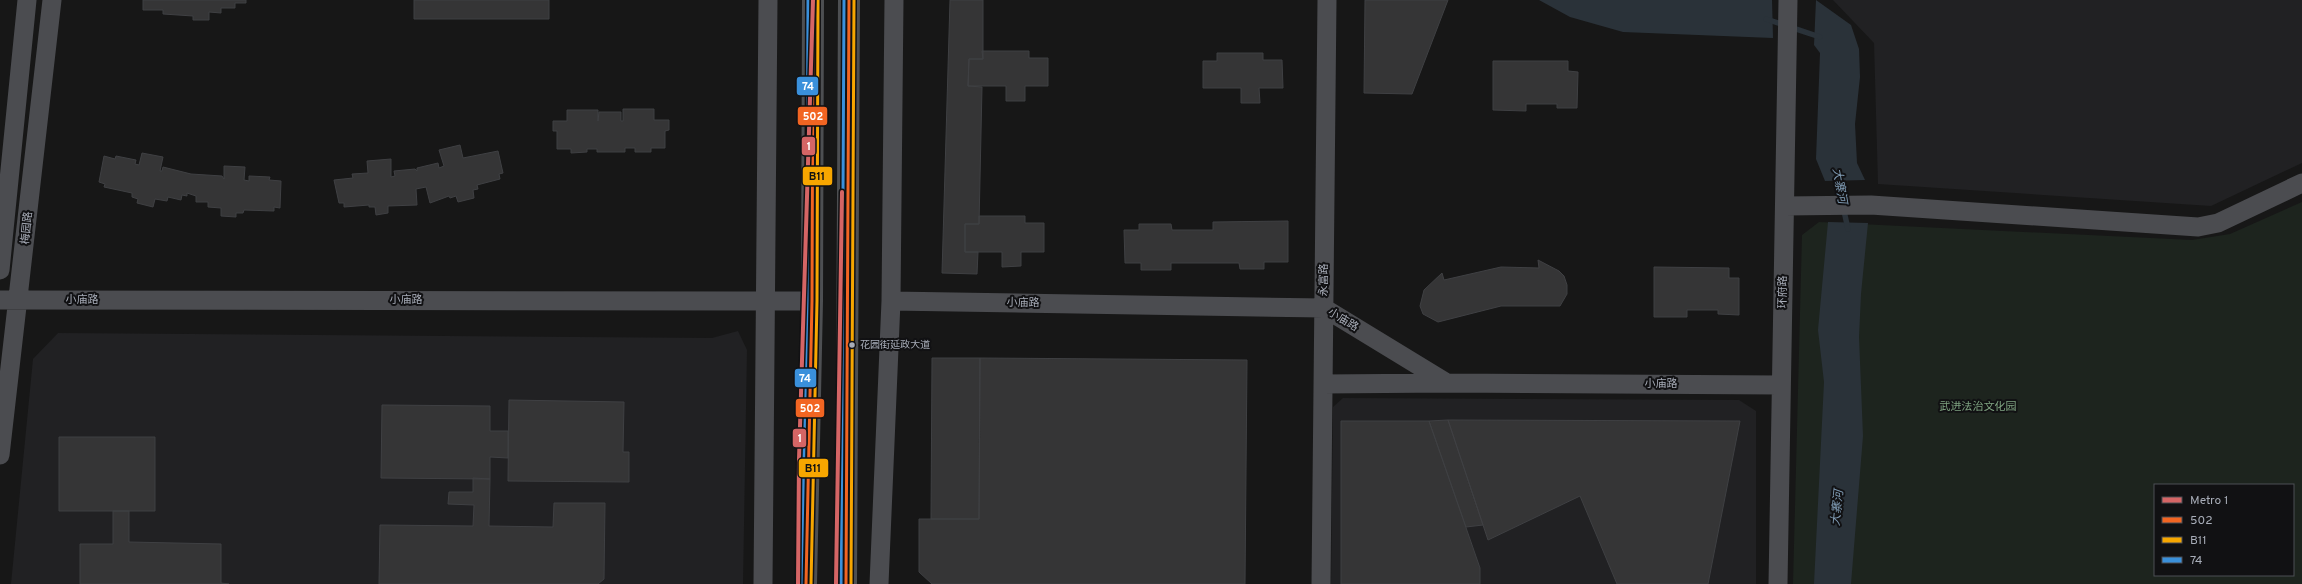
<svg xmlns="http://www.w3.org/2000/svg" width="2302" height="584" viewBox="0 0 2302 584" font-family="Overpass,'Noto Sans SC',sans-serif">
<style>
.built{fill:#212123}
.green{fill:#1d241e;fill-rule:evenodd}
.water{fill:#2a3239}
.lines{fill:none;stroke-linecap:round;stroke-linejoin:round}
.stream{stroke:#2a3239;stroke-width:5.5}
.building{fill:#353536;stroke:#3f4043}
.minor{stroke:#4b4c50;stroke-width:19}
.major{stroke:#4d4f52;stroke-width:22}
.bus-1-casing{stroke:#111113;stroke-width:6}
.bus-2-casing{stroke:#111113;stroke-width:6}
.bus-3-casing{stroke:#111113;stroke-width:6}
.bus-1{stroke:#f26522;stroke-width:3}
.bus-2{stroke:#f7a600;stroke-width:3}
.bus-3{stroke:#3a90db;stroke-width:3}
.metro-1-casing{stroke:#111113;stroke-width:7}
.metro-1{stroke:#d56565;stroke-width:4}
.bus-dot{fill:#a8adb8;stroke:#111113;stroke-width:1.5}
.labels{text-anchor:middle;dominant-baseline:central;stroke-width:4;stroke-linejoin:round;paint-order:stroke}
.bus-label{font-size:10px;fill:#a8adb8;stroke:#111113;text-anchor:start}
.street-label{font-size:11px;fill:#a8adb8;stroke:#111113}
.park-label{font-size:11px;fill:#7fa381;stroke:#111113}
.water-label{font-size:12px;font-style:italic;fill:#7f9bb3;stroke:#111113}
.line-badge{stroke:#111113;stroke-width:1.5}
.badge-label{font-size:11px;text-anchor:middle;font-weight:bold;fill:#fff}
.pale-badge-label{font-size:11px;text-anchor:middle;font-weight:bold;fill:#111}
</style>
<rect width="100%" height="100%" fill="#171717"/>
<path class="built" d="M1833 0H2302V163L2211 206 1878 184 1874 43Z
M738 331 747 350 743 584H11L33 359 58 333 712 338Z
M1343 398 1739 400 1756 411V584H1331L1333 407Z"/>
<path class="green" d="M2302 202V584H1793L1802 235 1819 222 2192 240 2230 234ZM2155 485H2293V575H2155Z"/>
<path class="water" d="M1539 0H1772L1773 38 1623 32 1570 17Z
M1816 0 1851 25 1859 49 1860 77 1855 124 1857 163 1865 180 1825 181 1816 159 1820 53 1814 45Z
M1828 222 1868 223 1861 294 1859 337 1863 436 1851 584H1814L1824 382 1818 330Z"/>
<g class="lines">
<path class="stream" d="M1766 19 1820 37
M1836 175 1848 229"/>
</g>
<path class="building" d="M143 0H246V3H235V8H221V13L209 12V20H193V16L163 14V10H143Z
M414 0H549V19H414Z
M950 0H983V59H969L968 86 982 87 979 224H965V252H978L977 274 942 273Z
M1365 0H1448L1412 94 1364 93Z
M982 51H1029V58H1048V86H1025V101H1006V86H968L969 59H983Z
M1217 53H1263V60H1282L1283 88H1259L1260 103H1241V88H1203V61H1217Z
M1493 61H1568V71L1578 72 1577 108H1557V104H1526V111L1493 110Z
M623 109H654V120H669V130L665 131V148H651V152H635V148H625V152H597V149H587V152L571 153V149H557V131H553V121H567V110H598V121L599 112H621V121H623Z
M460 145 463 158 498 151 503 173 499 174 500 179 477 185 478 189 473 190 474 198 458 202 456 196 450 198 449 196 430 203 426 187 416 189 417 205 388 206V213L376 215 375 207H369V205L344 207V203H339L334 180 353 178 352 174 368 173 367 161 391 159V177L395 176 394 171 415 169 417 171V168L438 163 439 168 444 166 439 150Z
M142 153 163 157 160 171H162L163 167 191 174 222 176 224 179V166L245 167 244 180 249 181V176L270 177 269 180 281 181 280 208 274 207V211L244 210 243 213H236V217L221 216V208L208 207V202H196V196L187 193V196L182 195 181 200 168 197 167 201 155 199 153 207 137 203 138 199 132 197V193L104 187 105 184 99 182 104 156 115 159 116 156 136 160 135 164 139 165Z
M979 216H1025V223H1044V252H1021V266L1002 267V252H965V224H979Z
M1288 221V262H1264V269H1240L1239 263H1171V270H1141V263H1125L1124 230H1139V224H1171L1172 230H1213V222Z
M1538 260 1559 271 1564 276 1567 285V294L1560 306H1501L1438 322 1423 314 1420 306 1424 290 1442 273 1444 280 1501 267 1539 268Z
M1654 267 1729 268V278H1739V315L1718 314V310H1687V317H1654Z
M932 358H980L979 519H931Z
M980 358 1247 360 1245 584H932L919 572V519H979Z
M509 400 624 402 623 452H629V482L508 481Z
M382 405 490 406V431H508V458L490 457V479L381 478Z
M1448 420 1740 421 1708 584H1617L1580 496 1488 540Z
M1448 420 1483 525 1466 527 1429 421Z
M1341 421H1429L1480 568V584H1341Z
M59 437H155V511H59Z
M473 478 490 479 489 526 553 527 554 503H605L604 579 598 584H379L380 525 473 526 474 505 448 504 449 492H473Z
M113 511H129V542L221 544V583L229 584H80V544H113Z"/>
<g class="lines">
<path class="minor" d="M1785 206 1871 205 2198 227 2218 223 2302 183
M0 270 27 0
M0 300 812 301
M891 301 1324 308 1447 383 1781 385
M1323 384 1447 383
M0 455 52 0
M763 584 768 0
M879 584 891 301 894 0
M1321 584 1327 0
M1778 584 1788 0"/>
<path class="major" d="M806 584 812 301 813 0
M846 584 849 0"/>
<defs>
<path id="bus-1" d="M806 584 812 301 813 0
M846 584 849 0"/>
<path id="bus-2" d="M811 584 817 301 818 0
M851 584 854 0"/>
<path id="bus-3" d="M801 584 807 301 808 0
M841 584 844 0"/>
</defs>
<use href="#bus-1" class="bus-1-casing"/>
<use href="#bus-2" class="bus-2-casing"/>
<use href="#bus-3" class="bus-3-casing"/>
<use href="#bus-1" class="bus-1"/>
<use href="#bus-2" class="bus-2"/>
<use href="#bus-3" class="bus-3"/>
<defs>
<path id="metro-1" d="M798 584 799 459 813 0
M836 584 842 192"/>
</defs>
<use href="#metro-1" class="metro-1-casing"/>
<use href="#metro-1" class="metro-1"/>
</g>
<circle class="bus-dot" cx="852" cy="345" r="3.5"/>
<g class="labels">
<g class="bus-label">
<text x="860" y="345">花园街延政大道</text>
</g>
<g class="street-label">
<text transform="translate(27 228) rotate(-84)">梅园路</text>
<text transform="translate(1324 280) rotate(-89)">永富路</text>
<text transform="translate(1783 292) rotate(-89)">环府路</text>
<text x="82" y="300">小庙路</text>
<text x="406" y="300">小庙路</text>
<text transform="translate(1023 303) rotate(1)">小庙路</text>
<text transform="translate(1343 320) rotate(31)">小庙路</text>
<text x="1661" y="384">小庙路</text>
</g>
<g class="park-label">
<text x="1978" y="407">武进法治文化园</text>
</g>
<g class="water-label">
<text transform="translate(1839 186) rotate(80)">大寨河</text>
<text transform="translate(1838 508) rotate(-84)">大寨河</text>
</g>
</g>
<g class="line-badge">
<rect x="796" y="76" width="23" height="20" rx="4" fill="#3a90db"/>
<rect x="797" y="106" width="31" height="20" rx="4" fill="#f26522"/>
<rect x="801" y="136" width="15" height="20" rx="4" fill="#d56565"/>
<rect x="802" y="166" width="31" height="20" rx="4" fill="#f7a600"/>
<rect x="794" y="368" width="23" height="20" rx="4" fill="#3a90db"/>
<rect x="795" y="398" width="30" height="20" rx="4" fill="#f26522"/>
<rect x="792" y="428" width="15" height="20" rx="4" fill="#d56565"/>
<rect x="798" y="458" width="31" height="20" rx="4" fill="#f7a600"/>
</g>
<g class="badge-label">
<text x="808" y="90">74</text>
<text x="813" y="120">502</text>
<text x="809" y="150">1</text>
<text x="805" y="382">74</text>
<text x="810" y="412">502</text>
<text x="800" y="442">1</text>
</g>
<g class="pale-badge-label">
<text x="817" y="180">B11</text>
<text x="813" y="472">B11</text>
</g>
<rect x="2154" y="484" width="140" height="92" fill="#111113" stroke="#4d4f55"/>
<rect x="2162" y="497" width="20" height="6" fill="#d56565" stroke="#4d4f55"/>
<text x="2190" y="504" font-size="12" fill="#a8adb8">Metro 1</text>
<rect x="2162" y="517" width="20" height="6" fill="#f26522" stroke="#4d4f55"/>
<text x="2190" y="524" font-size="12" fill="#a8adb8">502</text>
<rect x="2162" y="537" width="20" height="6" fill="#f7a600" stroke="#4d4f55"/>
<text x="2190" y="544" font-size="12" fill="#a8adb8">B11</text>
<rect x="2162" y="557" width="20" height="6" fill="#3a90db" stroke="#4d4f55"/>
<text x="2190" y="564" font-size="12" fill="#a8adb8">74</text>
</svg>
